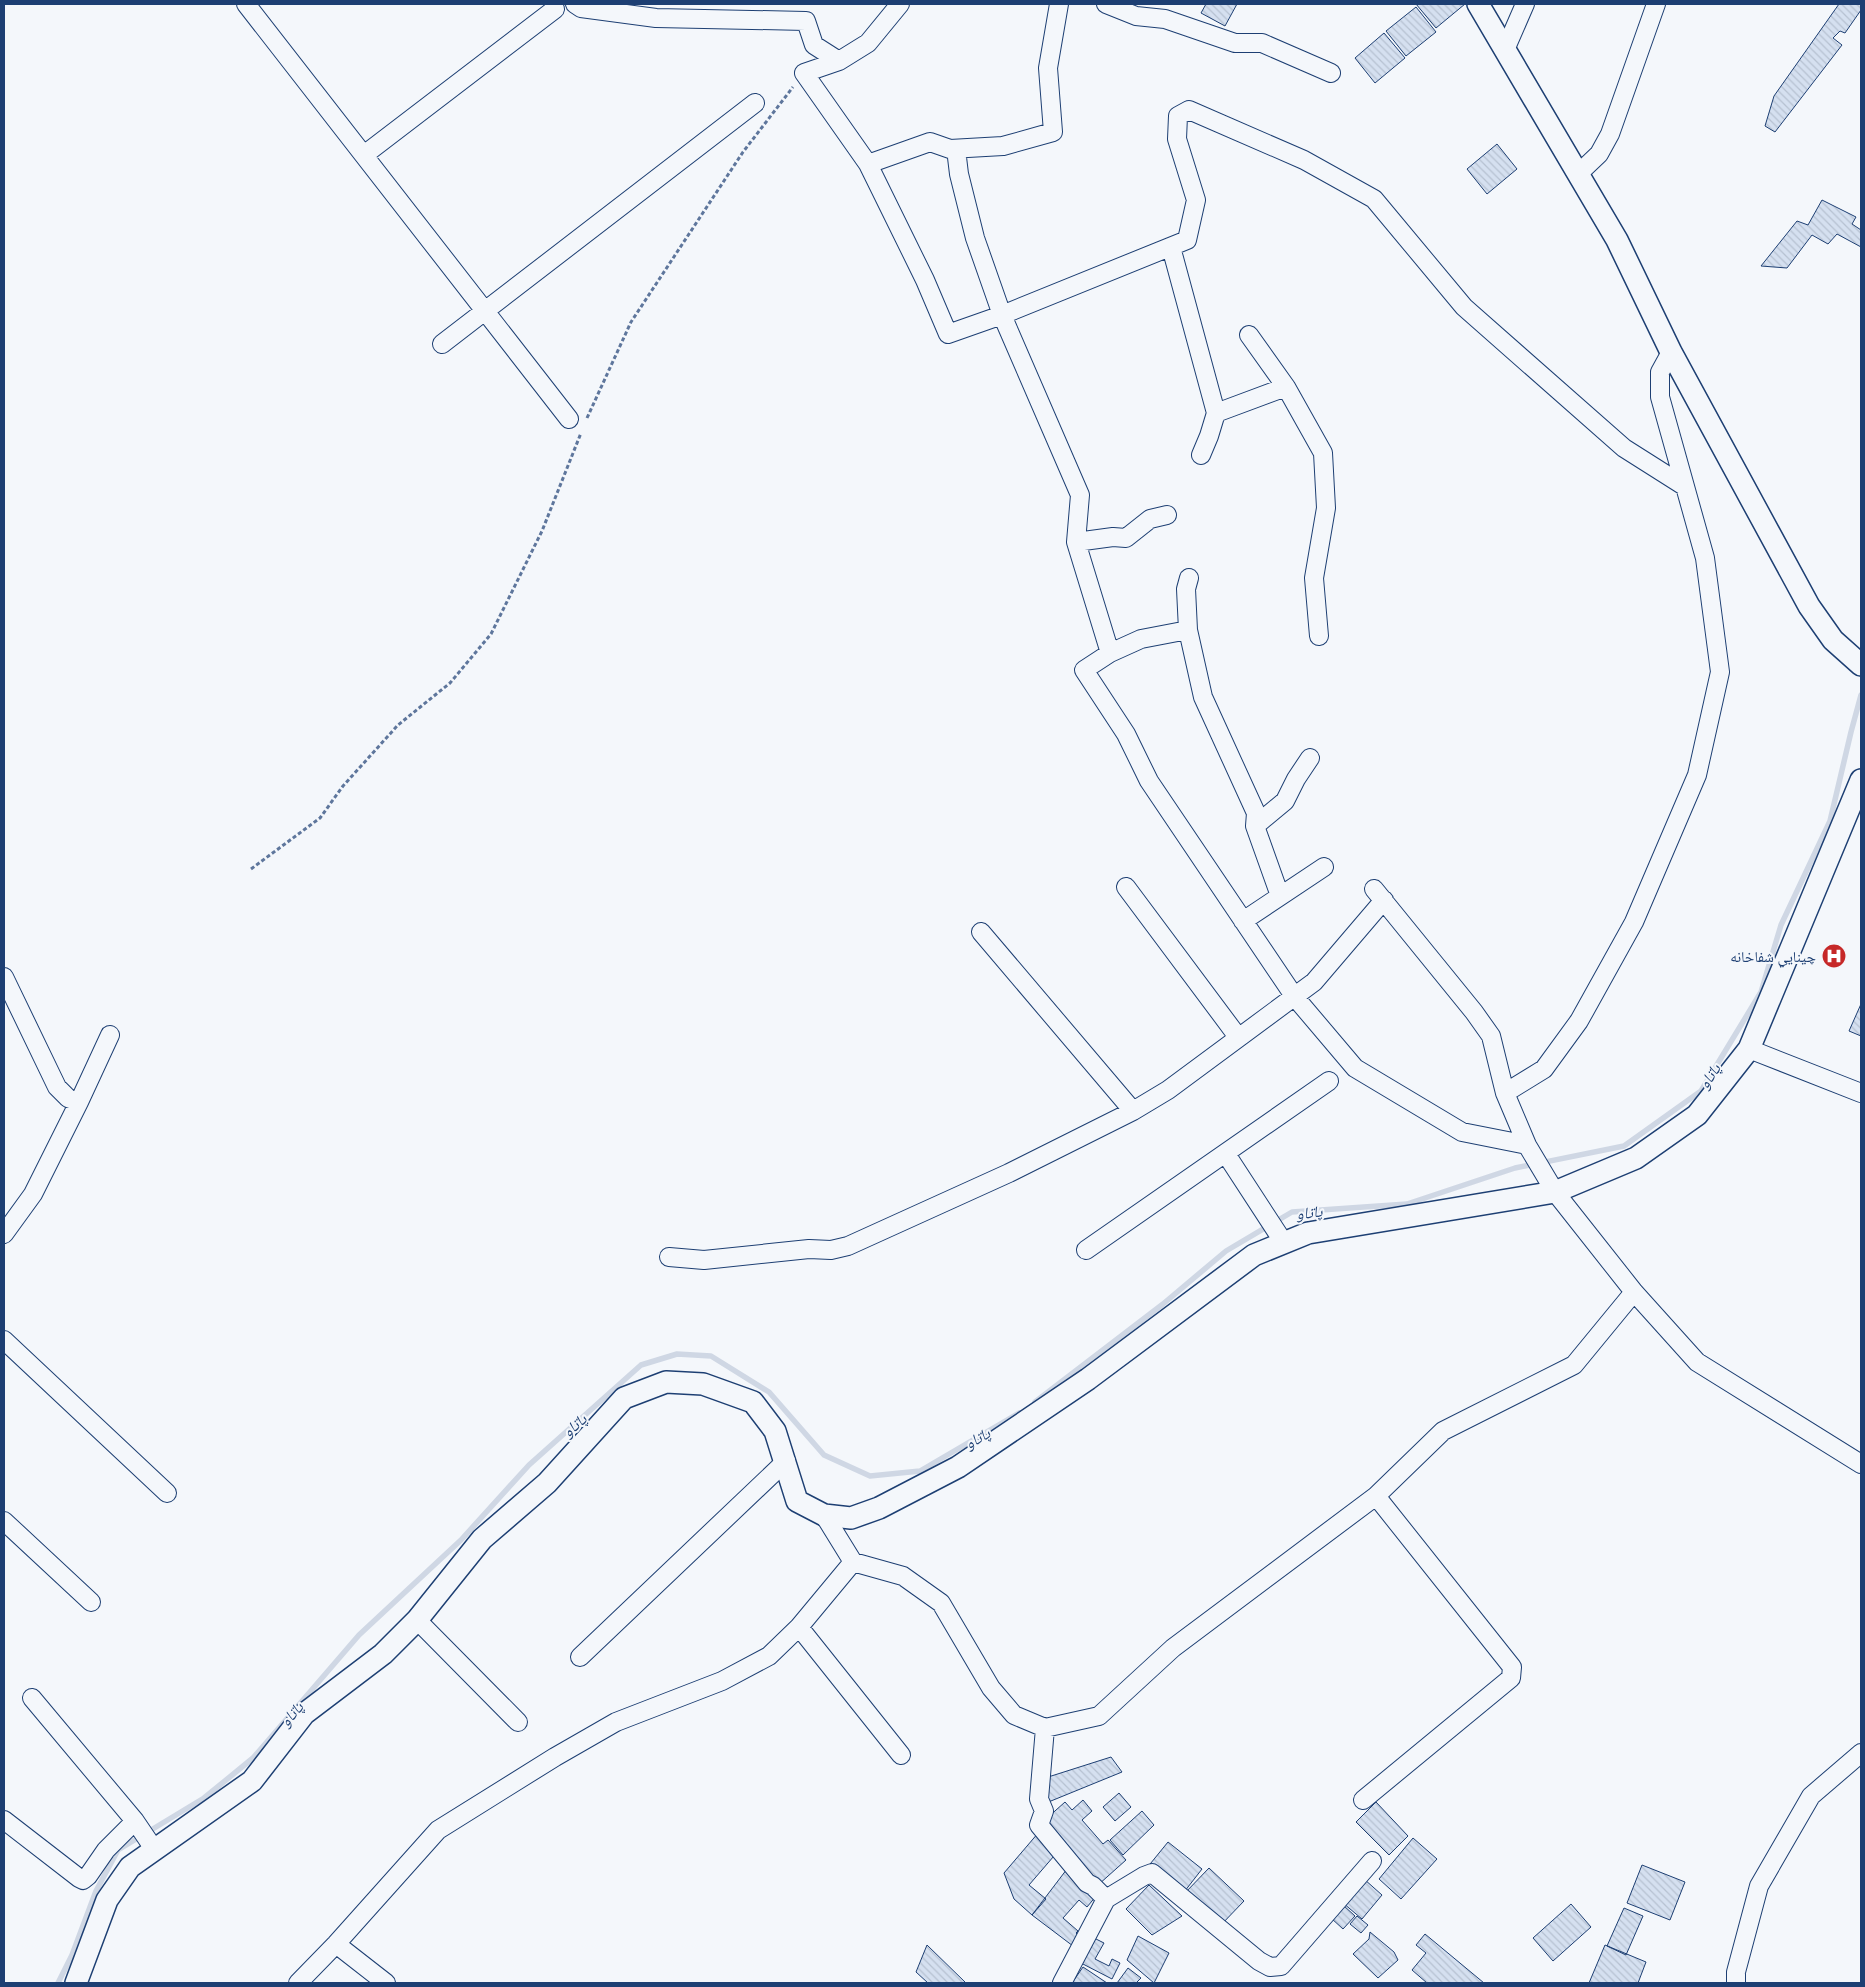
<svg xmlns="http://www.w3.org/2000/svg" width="1865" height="1987" viewBox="0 0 1865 1987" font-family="'IBM Plex Sans','Noto Naskh Arabic',sans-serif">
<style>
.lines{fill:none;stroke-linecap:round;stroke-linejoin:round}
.stream{stroke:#cfd7e4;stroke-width:5.5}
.building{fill:url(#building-back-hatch);stroke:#1d3f73}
.minor-casing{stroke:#1d3f73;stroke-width:20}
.tertiary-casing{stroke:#1d3f73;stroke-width:24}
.path{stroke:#5e769c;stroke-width:3;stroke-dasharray:4 2.5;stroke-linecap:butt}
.minor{stroke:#f4f7fb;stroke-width:18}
.tertiary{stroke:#f4f7fb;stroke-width:21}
.labels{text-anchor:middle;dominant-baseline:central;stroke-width:4;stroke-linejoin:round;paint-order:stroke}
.poi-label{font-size:15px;fill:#1d3f73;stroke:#f4f7fb;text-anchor:end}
.water-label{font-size:16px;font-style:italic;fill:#1d3f73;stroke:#f4f7fb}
</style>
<defs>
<pattern id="building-back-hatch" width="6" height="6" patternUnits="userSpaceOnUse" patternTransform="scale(1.25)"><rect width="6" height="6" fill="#d5e0f0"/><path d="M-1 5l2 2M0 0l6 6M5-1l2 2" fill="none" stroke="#b6c1d1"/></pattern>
</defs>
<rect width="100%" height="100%" fill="#f4f7fb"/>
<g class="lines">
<path class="stream" d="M1035 1402 1163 1304 1226 1251 1292 1212 1407 1204 1515 1168 1624 1146 1701 1091 1761 992 1781 925 1830 821 1851 732 1861 695
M58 1983 72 1955 96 1891 118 1850 204 1798 253 1758 359 1635 461 1540 529 1465 641 1365 677 1354 711 1356 769 1392 824 1455 870 1476 920 1471 1019 1413"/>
</g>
<path class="building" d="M1206 4H1237L1225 26 1201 13Z
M1416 4H1465L1436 28Z
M1839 4H1861V10L1845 33 1840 31 1833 38 1842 45 1775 132 1765 126 1774 96Z
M1416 7 1436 32 1406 56 1386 31Z
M1384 33 1405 58 1375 83 1355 58Z
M1497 144 1517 169 1487 194 1467 169Z
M1822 200 1856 217 1852 224 1861 230V247L1837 234 1828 244 1812 235 1787 268 1761 266 1797 221 1808 225Z
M1861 1004V1036L1849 1031Z
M1111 1757 1122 1772 1046 1803 1045 1778Z
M1119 1793 1131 1807 1115 1821 1103 1807Z
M1083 1800 1092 1811 1082 1820 1103 1844 1108 1840 1126 1860 1098 1885 1049 1829 1046 1819 1065 1802 1072 1810Z
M1376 1802 1408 1836 1389 1855 1356 1822Z
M1142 1811 1154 1825 1123 1855 1110 1840Z
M1039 1832 1060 1849 1029 1885 1046 1899 1032 1915 1014 1899 1004 1873Z
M1413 1838 1437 1859 1401 1899 1379 1879Z
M1168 1842 1202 1869 1181 1896 1146 1869Z
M1642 1865 1685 1882 1670 1920 1627 1903Z
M1209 1868 1244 1901 1219 1927 1184 1894Z
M1067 1869 1097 1895 1087 1907 1079 1900 1063 1918 1078 1931 1076 1933 1081 1938 1073 1946 1032 1915Z
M1364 1879 1382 1895 1362 1919 1343 1903Z
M1149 1885 1182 1916 1152 1935 1126 1909Z
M1571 1904 1591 1927 1553 1961 1533 1938Z
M1343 1905 1355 1916 1343 1929 1331 1918Z
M1624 1908 1643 1916 1626 1955 1607 1946Z
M1357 1916 1368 1925 1361 1933 1350 1924Z
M1370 1932 1394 1952 1398 1960 1378 1978 1353 1954 1369 1939Z
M1425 1934 1484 1983H1427L1412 1970 1426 1953 1416 1945Z
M1138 1936 1169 1953 1154 1983 1127 1960Z
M1094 1938 1104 1943 1095 1959 1109 1966 1112 1959 1120 1963 1112 1979 1081 1963Z
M927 1945 966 1983H928L916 1972Z
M1605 1945 1646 1962 1638 1983H1589Z
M1083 1967 1107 1983H1072Z
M1128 1968 1141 1978 1136 1983H1117Z"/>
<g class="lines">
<defs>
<path id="minor" d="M246 4 569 419
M575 4 581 8 656 18 806 21 814 45 839 61
M900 4 868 43 839 61 804 73 868 164 925 280 948 334 1002 315 1187 240 1196 200 1177 139 1178 116 1189 110 1304 160 1374 199 1464 307 1624 448 1684 486
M1106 4 1136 16 1165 19 1235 43H1262L1331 73
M1505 50 1525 4
M956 149 959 174 975 238 1002 315 1080 495 1076 542 1110 653
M364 155 555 9
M868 164 930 142 950 149 1003 146 1053 132 1048 68 1059 4
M1578 174 1599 154 1610 134 1656 4
M1171 247 1216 413 1209 436 1201 455
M1249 335 1286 387 1323 453 1326 508 1314 578 1319 636
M442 344 755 103
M1216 413 1286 387
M1076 542 1113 537 1126 538 1150 519 1167 515
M1189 578 1186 589 1188 630 1203 697 1256 813 1255 826 1280 896
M1188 630 1141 639 1110 653 1084 670 1126 734 1149 781 1294 996 1355 1068 1462 1132 1527 1145
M1255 826 1285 801 1296 779 1310 758
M1126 887 1238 1037
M1374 889 1474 1012 1491 1036 1505 1093 1527 1145 1555 1192 1634 1292 1697 1362 1861 1464
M1243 921 1324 867
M981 932 1133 1111
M4 977 57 1087 68 1098 79 1102
M1749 1049 1861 1093
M1505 1093 1544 1069 1579 1021 1634 922 1697 775 1720 672 1705 558 1660 397V372L1671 352
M1226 1154 1284 1243
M4 1234 33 1194 79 1102 110 1035
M1086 1250 1329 1081
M669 1257 704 1260 809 1249 831 1250 848 1246 1009 1173 1133 1111 1168 1090 1314 982 1384 900
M4 1340 167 1493
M824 1515 853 1562 903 1576 941 1603 991 1688 1014 1715 1045 1728 1099 1716 1173 1648 1376 1496 1443 1431 1574 1365 1634 1292
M4 1521 91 1602
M417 1620 518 1722
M799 1627 901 1755
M580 1657 786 1461
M32 1698 135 1821 154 1849
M1045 1728 1039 1799 1044 1811 1039 1825 1087 1883 1093 1886 1106 1899 1062 1983
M1363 1800 1511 1678 1512 1667 1376 1496
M4 1820 79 1878 83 1880 88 1876 106 1850 135 1821
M1106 1899 1144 1876 1152 1873 1259 1961 1270 1967 1281 1966 1372 1861
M336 1944 386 1983
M298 1983 336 1944 438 1830 555 1757 616 1722 722 1681 769 1656 799 1627 853 1562
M1736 1983V1972L1759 1886 1811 1796 1861 1753"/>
<path id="tertiary" d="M1478 4 1617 240 1671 352 1809 606 1833 640 1861 665
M76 1983 107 1900 130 1867 252 1781 304 1714 383 1654 417 1620 482 1539 547 1483 624 1398 666 1382 703 1384 753 1402 775 1431 797 1501 824 1515 851 1518 879 1508 958 1467 1088 1379 1254 1255 1308 1233 1555 1192 1636 1158 1697 1115 1749 1049 1861 780"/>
</defs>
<use href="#minor" class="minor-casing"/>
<use href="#tertiary" class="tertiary-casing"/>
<path class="path" d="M587 418 631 322 743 152 793 87
M251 869 320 818 343 786 398 725 450 683 491 634 542 531 581 433"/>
<use href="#minor" class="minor"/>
<use href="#tertiary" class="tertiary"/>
</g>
<defs>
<symbol id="hospital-disc" viewBox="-11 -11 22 22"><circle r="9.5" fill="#c62828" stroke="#f4f7fb"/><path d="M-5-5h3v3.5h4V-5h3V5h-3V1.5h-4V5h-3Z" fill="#fff"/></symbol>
</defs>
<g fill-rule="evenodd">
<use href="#hospital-disc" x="1820" y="942" width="28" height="28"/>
</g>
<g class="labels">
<g class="poi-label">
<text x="1816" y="956">چينايي شفاخانه</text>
</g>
<g class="water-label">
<text transform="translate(1709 1076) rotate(-56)">پاتاو</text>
<text transform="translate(1309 1212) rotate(-7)">پاتاو</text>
<text transform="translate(574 1425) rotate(-41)">پاتاو</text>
<text transform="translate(977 1438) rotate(-30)">پاتاو</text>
<text transform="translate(291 1714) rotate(-49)">پاتاو</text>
</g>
</g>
<rect width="1865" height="1987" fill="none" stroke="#1d3f73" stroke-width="10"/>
</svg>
